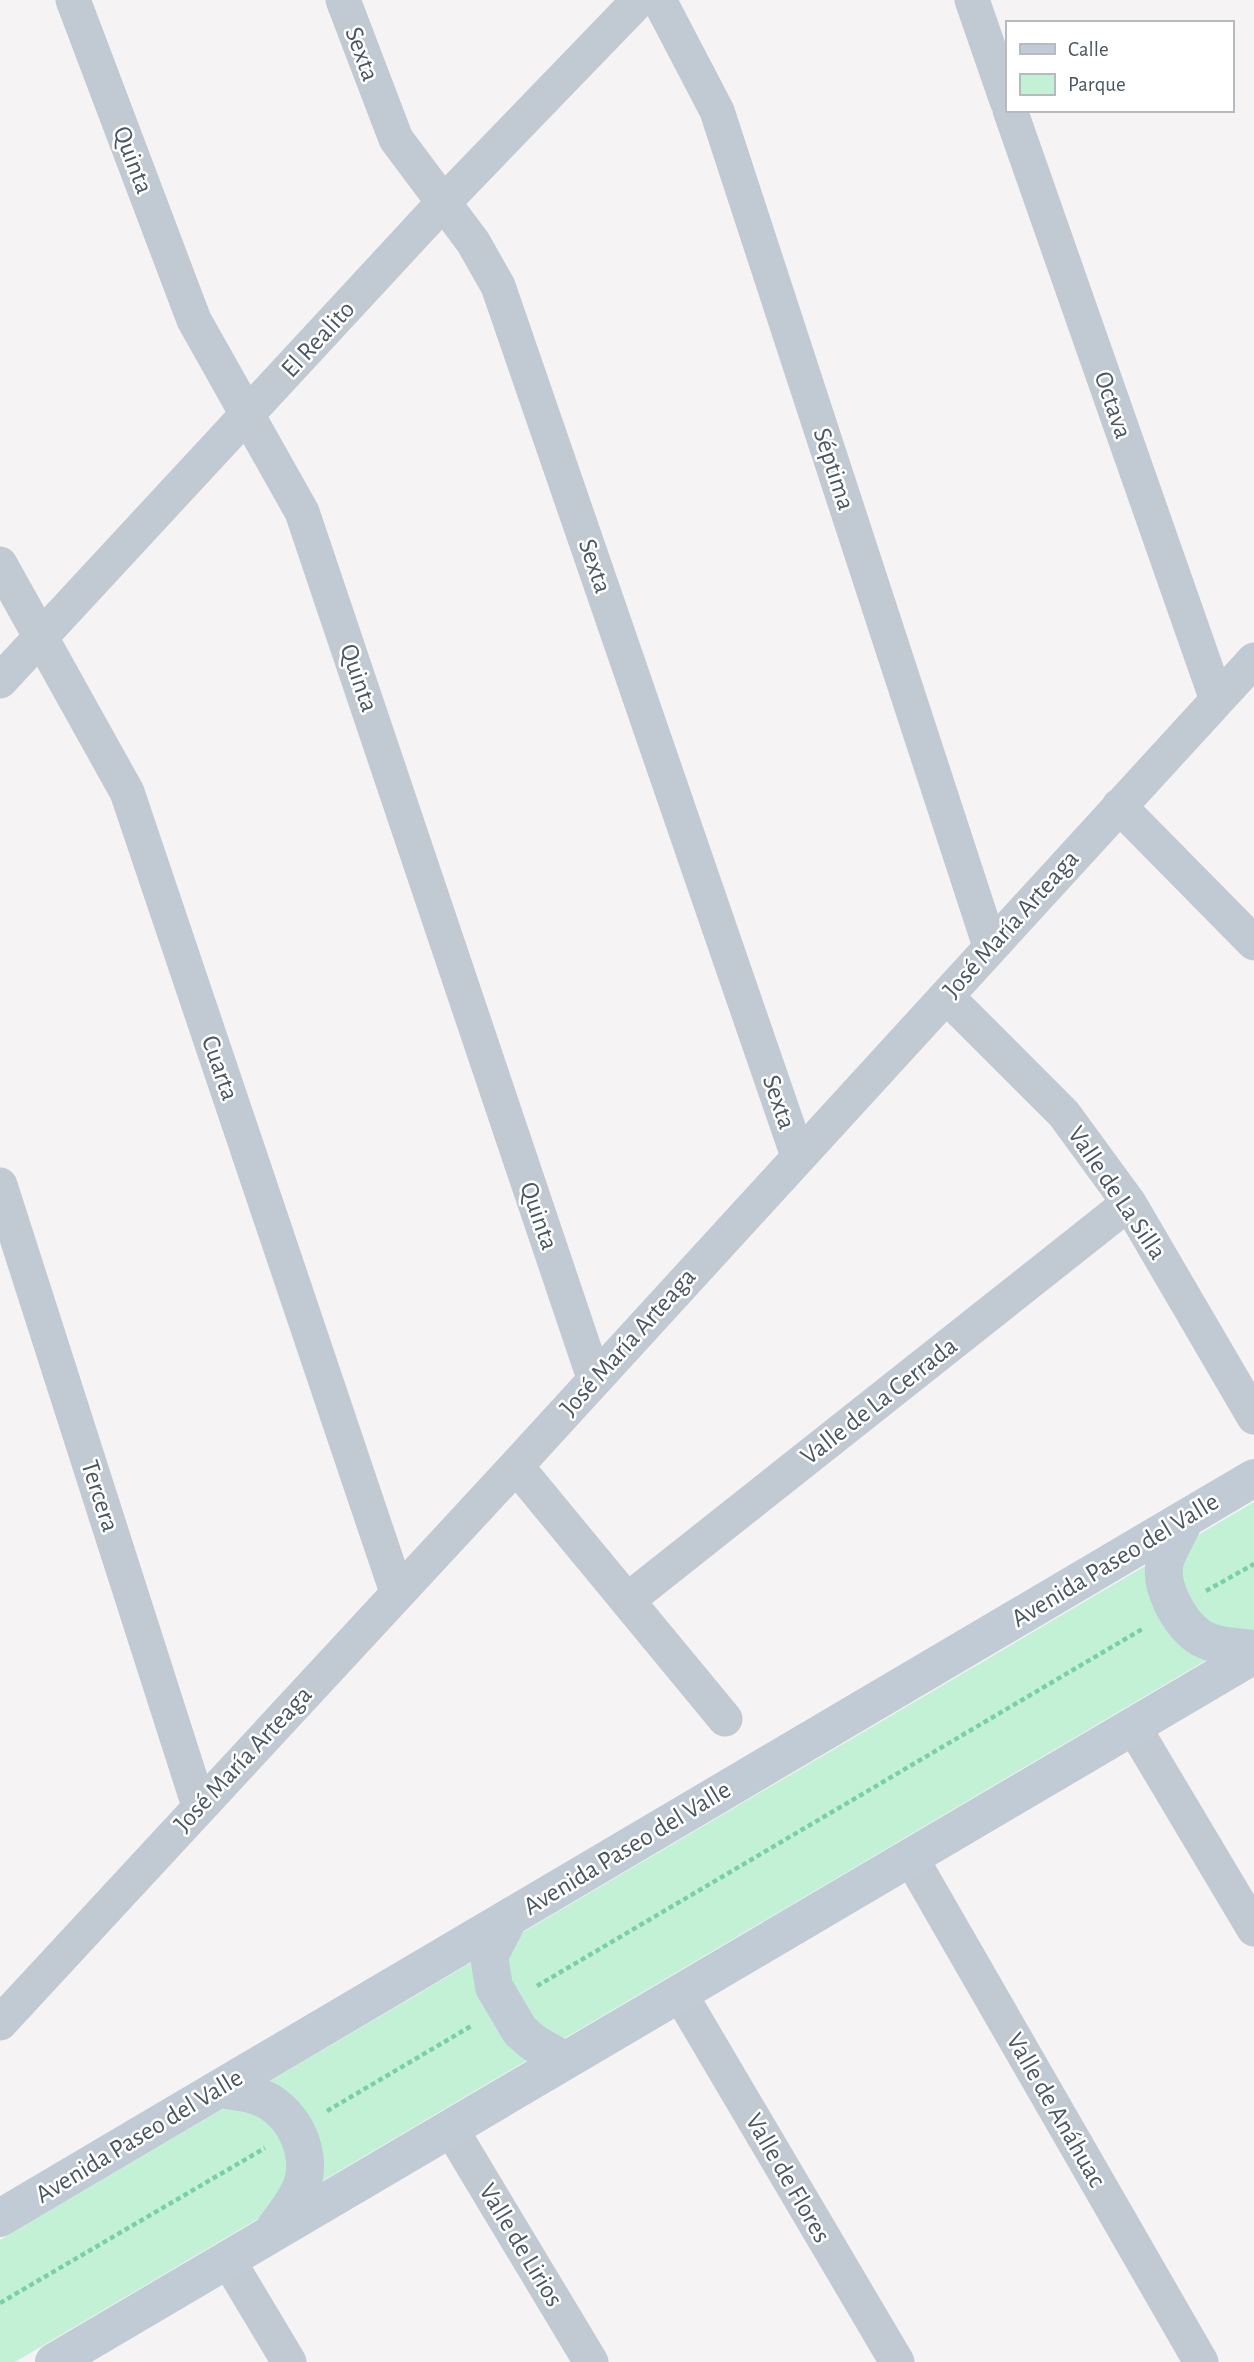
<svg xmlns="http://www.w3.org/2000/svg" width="1254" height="2362" viewBox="0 0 1254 2362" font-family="'Alegreya Sans',sans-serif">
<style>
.green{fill:#c3f1d5}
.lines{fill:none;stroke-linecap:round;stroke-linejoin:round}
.path{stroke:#7ad0a6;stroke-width:4.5;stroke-dasharray:5 3.5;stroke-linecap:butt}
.street{stroke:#c1cad2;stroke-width:35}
.secondary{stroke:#c1cbd6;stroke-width:38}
.labels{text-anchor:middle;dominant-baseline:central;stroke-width:5;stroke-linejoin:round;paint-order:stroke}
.street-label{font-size:26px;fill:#4a5661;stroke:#fff}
</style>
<rect width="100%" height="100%" fill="#f5f3f3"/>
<path class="green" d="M1254 1502V1632L15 2362H0V2240Z"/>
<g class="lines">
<path class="path" d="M1206 1591 1254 1564
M537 1986 1144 1628
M327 2111 473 2025
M0 2303 265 2148"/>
<path class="street" d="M73 0 194 320 302 512 594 1378
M343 0 396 139 473 242 498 286 798 1156
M659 0 717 111 990 946
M972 0 1007 101
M1010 110 1217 700
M0 564 127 792 397 1592
M0 681 442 204 639 0
M1119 806 1254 943
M946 996 1064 1114 1129 1203 1254 1417
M0 1185 199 1806
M516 1466 725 1719
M629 1599 1129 1203
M1133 1726 1254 1929
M911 1858 1201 2362
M680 1994 897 2362
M0 2023 516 1466 1254 660
M451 2129 591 2362
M228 2260 289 2362"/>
<path class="secondary" d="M1185 1519C1179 1532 1171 1545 1166 1558 1157 1584 1179 1624 1201 1638 1217 1647 1237 1647 1254 1649
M509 1918 489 1956 494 1987 520 2031 534 2043 565 2061
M219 2089C233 2091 250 2092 262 2098 295 2113 315 2156 300 2190 294 2204 282 2218 273 2231
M0 2218 1254 1478
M54 2362 1254 1655"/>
</g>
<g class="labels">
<g class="street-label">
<text transform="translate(362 54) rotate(70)">Sexta</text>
<text transform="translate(133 160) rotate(69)">Quinta</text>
<text transform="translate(318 339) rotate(-47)">El Realito</text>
<text transform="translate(1113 405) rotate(71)">Octava</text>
<text transform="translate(834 469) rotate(72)">Séptima</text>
<text transform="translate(595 566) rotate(71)">Sexta</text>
<text transform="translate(359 678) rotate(71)">Quinta</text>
<text transform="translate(1011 924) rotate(-48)">José María Arteaga</text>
<text transform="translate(220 1068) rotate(71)">Cuarta</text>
<text transform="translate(779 1102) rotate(71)">Sexta</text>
<text transform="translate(1117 1193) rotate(56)">Valle de La Silla</text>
<text transform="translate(539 1216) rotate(71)">Quinta</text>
<text transform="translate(628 1342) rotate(-48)">José María Arteaga</text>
<text transform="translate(879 1401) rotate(-38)">Valle de La Cerrada</text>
<text transform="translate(100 1496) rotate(72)">Tercera</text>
<text transform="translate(1115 1560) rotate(-31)">Avenida Paseo del Valle</text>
<text transform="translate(243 1759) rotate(-47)">José María Arteaga</text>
<text transform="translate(627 1848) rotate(-31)">Avenida Paseo del Valle</text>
<text transform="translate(1056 2110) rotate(60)">Valle de Anáhuac</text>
<text transform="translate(139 2136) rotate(-31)">Avenida Paseo del Valle</text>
<text transform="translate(788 2178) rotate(60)">Valle de Flores</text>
<text transform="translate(521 2245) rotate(59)">Valle de Lirios</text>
</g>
</g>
<rect x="1006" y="21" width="228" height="91" fill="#ffffff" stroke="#b7bbc0" stroke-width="2"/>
<rect x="1020" y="44" width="35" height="10" fill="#c1cbd6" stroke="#b7bbc0" stroke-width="2"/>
<text x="1068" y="56" font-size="21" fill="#4a5661">Calle</text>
<rect x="1020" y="74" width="35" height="21" fill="#c3f1d5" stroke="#b7bbc0" stroke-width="2"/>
<text x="1068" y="91" font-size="21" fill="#4a5661">Parque</text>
</svg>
